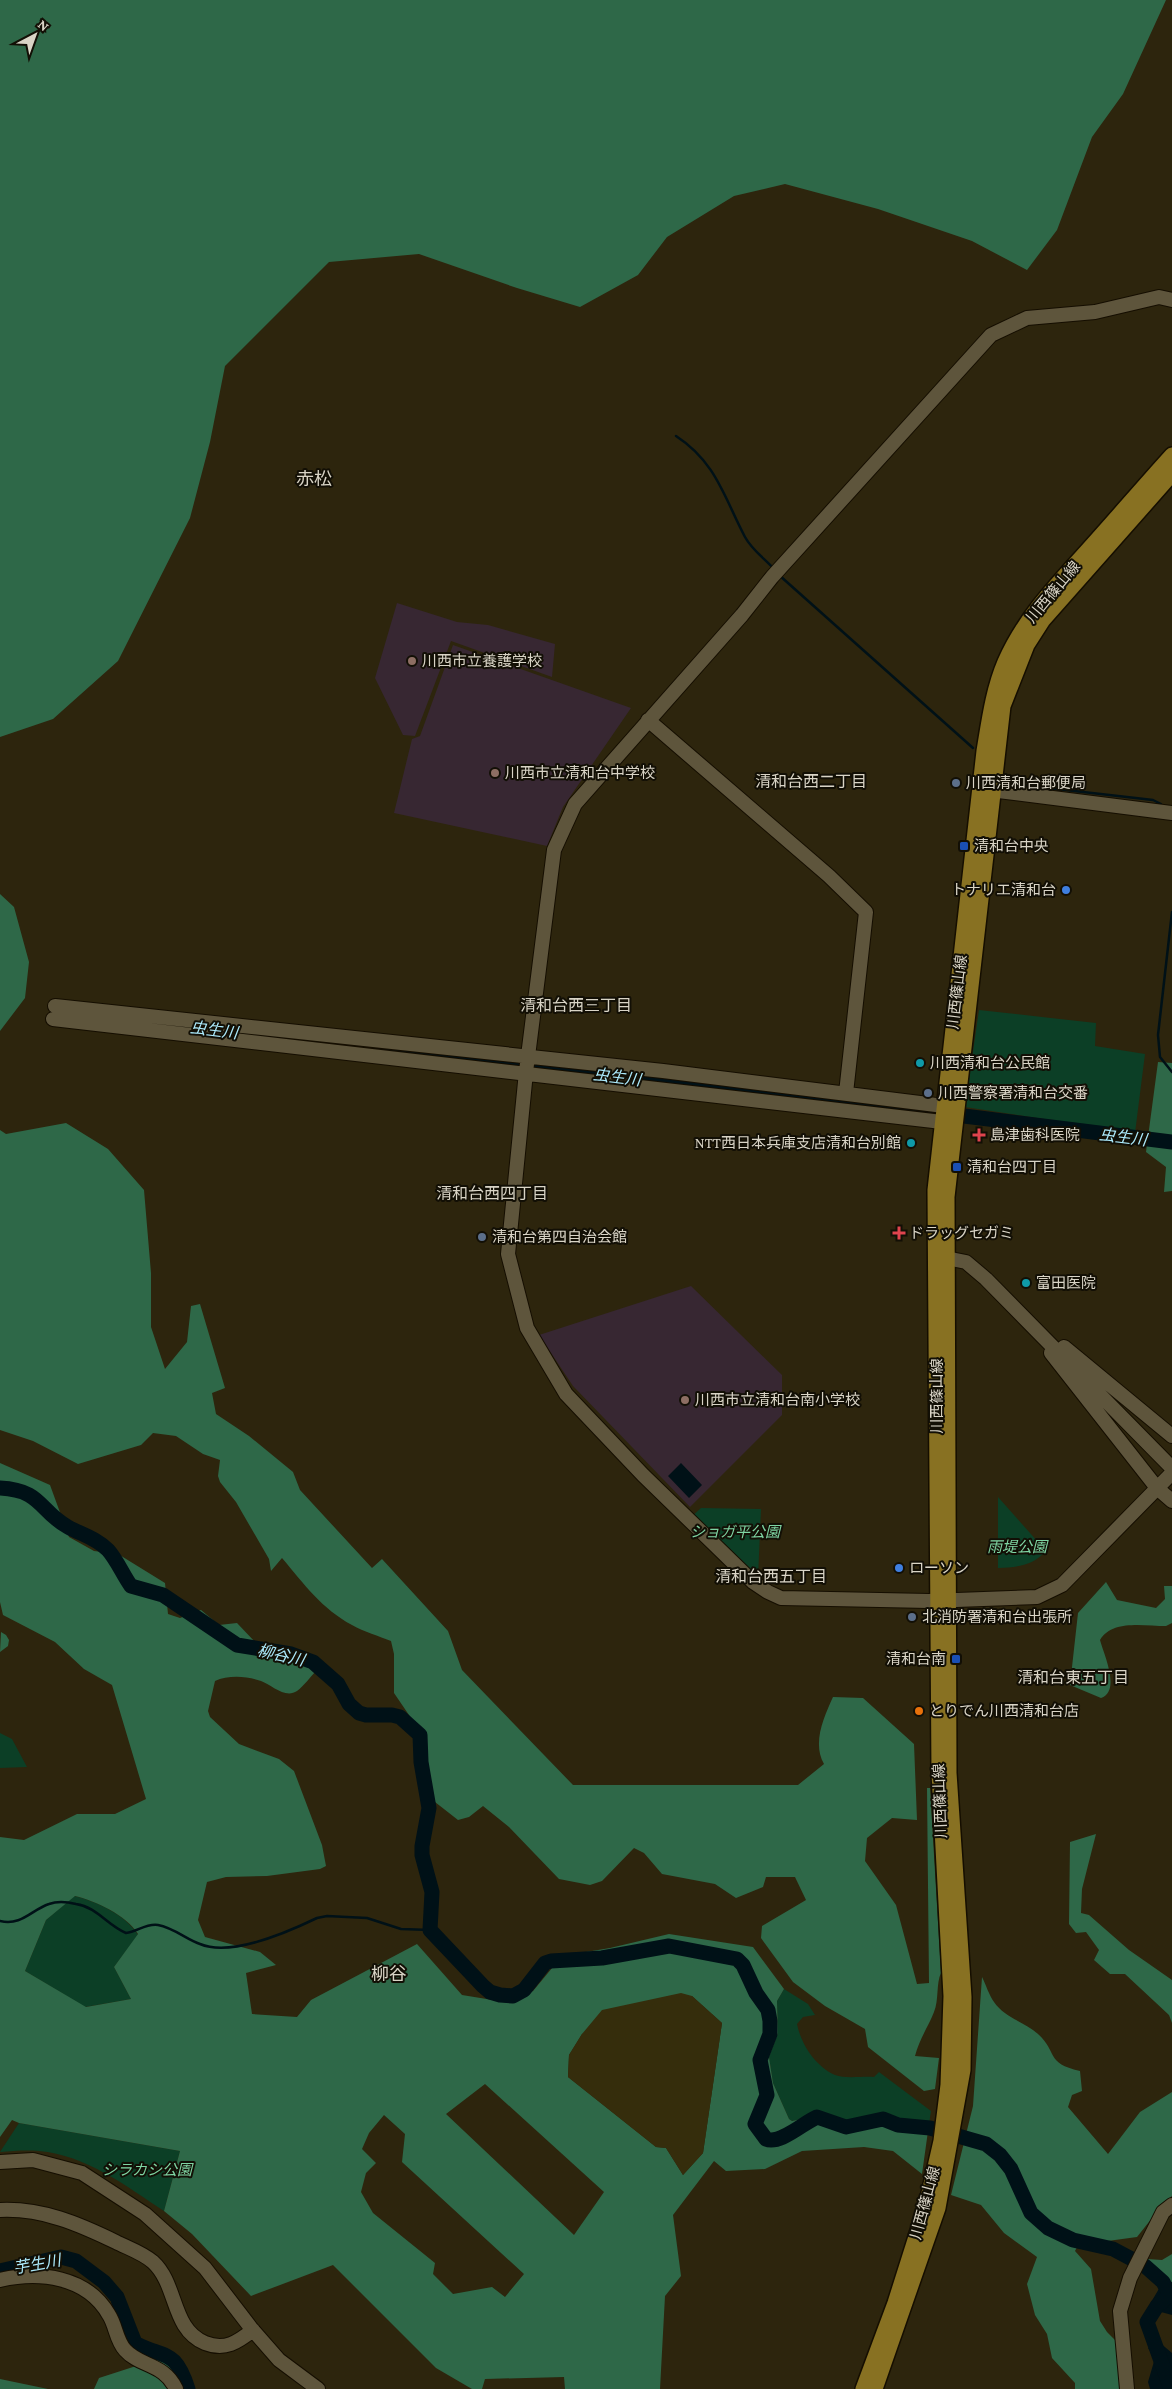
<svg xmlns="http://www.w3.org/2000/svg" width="1172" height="2389" viewBox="0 0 1172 2389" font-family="'Crimson Pro','Noto Sans JP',serif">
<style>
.education{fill:#372732}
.green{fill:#0c3f26}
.forest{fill:#2e6848;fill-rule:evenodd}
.sand{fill:#352d0c}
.water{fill:#001117}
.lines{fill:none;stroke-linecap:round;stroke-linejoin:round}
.stream{stroke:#001117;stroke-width:2.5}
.river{stroke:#001117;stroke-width:15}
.secondary-casing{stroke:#150e00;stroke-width:16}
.primary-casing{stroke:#150e00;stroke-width:18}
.secondary{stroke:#5e553c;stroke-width:14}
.primary{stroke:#887122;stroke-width:15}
.education-dot{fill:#8d6e63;stroke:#120f05;stroke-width:2}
.service-dot{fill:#5c6f8a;stroke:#120f05;stroke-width:2}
.transit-dot{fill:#1a4fb4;stroke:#120f05;stroke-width:2}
.shop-dot{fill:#3f7fe0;stroke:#120f05;stroke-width:2}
.culture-dot{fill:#0f9aa8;stroke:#120f05;stroke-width:2}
.health-dot{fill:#e0444e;stroke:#120f05;stroke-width:2}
.food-dot{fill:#e8710a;stroke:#120f05;stroke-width:2}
.labels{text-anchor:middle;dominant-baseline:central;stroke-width:4;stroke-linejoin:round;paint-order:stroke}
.street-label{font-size:15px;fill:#d9d4c6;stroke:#120f05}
.poi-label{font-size:15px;fill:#d9d4c6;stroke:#120f05;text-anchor:start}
.park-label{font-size:15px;font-style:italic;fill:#7fd5a3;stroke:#120f05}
.neighbourhood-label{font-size:16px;fill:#d9d4c6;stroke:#120f05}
.water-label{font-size:16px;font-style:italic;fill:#aceafc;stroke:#120f05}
.quarter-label{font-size:18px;fill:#d9d4c6;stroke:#120f05}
</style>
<rect width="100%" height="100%" fill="#2d250d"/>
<path class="education" d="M397 603 457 622 488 625 555 644 552 677 451 641 415 736 403 735 375 678Z
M453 645 631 708 563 807 547 846 394 813 412 739 420 736Z
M691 1286 782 1375V1415L690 1507 573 1386 539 1335Z"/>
<path class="green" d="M979 1010 1096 1023 1095 1046 1145 1054 1135 1133 965 1107Z
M998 1497 1046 1551C1032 1566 1018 1567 998 1568Z
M701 1508 761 1509 758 1578 688 1520Z
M0 1733 12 1739 27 1767 0 1768Z
M74 1896C96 1901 126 1915 138 1935L114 1967 131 1999 85 2007 25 1971 46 1920Z
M784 1989 808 2004 815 2015 803 2017 797 2024C801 2044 815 2066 835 2075 845 2079 863 2076 874 2077L879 2072 931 2111 929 2124 872 2116 847 2124 821 2115 792 2121 789 2119 773 2083 769 2057 778 2033 777 2001Z
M19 2123 180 2151 164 2211C126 2186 86 2155 39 2151 26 2150 13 2151 0 2152Z"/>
<path class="forest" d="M0 0H1166L1123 94 1092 137 1057 230 1027 270 972 241 878 209 785 184 734 196 667 237 638 275 580 307 517 288 419 254 329 262 225 366 210 442 190 518 118 661 53 719 0 737Z
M0 894 14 907 29 962 25 998 0 1031Z
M1158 1062 1172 1063V1191L1164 1192 1166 1167 1146 1152Z
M66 1123 108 1149 144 1190 151 1273V1327L165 1369 187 1342 191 1306 200 1304 225 1388 212 1393 216 1414 249 1436 293 1472 300 1490 372 1568 382 1559 448 1631 462 1670 573 1785H798L824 1764C812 1743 824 1717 833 1697L863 1698 914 1744 917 1820 892 1818 867 1838 865 1861 896 1905 917 1984 929 1983 927 1788H930L941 1973C936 1983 939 2000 934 2012 928 2027 919 2040 915 2056L939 2058 935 2089 924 2091 868 2047 865 2029 825 2006 793 1982 761 1938 762 1926 806 1900 795 1877H766L763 1887 736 1898 715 1884 662 1874 644 1853 634 1848 602 1881 590 1885 559 1879 509 1827 483 1806 469 1817 458 1820 435 1802 431 1796 426 1740 394 1693V1654L391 1641C379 1636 364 1632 352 1625 322 1609 304 1584 282 1558L271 1571 269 1559 236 1502 220 1482 218 1476 220 1460 203 1454 176 1436 153 1433 141 1445 78 1464 33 1441 0 1430V1130L6 1134Z
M0 1463 50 1485 69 1537 94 1551 118 1554 165 1583 168 1614 180 1618 201 1610 219 1625 237 1623 258 1645 264 1648 282 1647 304 1655 316 1671C310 1677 304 1686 297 1691 285 1699 272 1685 261 1681 247 1676 228 1675 215 1681L208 1711 210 1717 239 1744 279 1759 294 1771 322 1845 326 1866 320 1869 267 1876 226 1877 207 1882 198 1920 205 1937 260 1952 276 1965 246 1973 252 2014 297 2017 311 2000 417 1944 462 1995 505 2002 533 1991 562 1956 610 1948 669 1934 753 1947 784 1989 777 2001 778 2033 769 2057 773 2083 789 2119 792 2121 821 2115 847 2124 872 2116 929 2124 922 2174 893 2151 864 2147 802 2151 765 2169 726 2171 714 2161 673 2215 681 2276 665 2296 660 2389H565L564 2377 485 2379 482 2389H472L436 2368 333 2265 251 2296 192 2234 164 2211 180 2151 19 2123 12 2120 0 2137V1837L24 1840 77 1814H115L146 1799 112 1685 84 1669 55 1642 3 1615 0 1602ZM75 1896C96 1901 126 1915 138 1934L114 1967 131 1999 86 2007 25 1971 46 1920ZM692 1996 722 2023 703 2153 683 2175 666 2148 656 2147 568 2077 569 2055 582 2034ZM485 2084 604 2192 574 2235 446 2114ZM384 2115 405 2134 402 2162 524 2274 505 2297 492 2287 453 2294 433 2274 435 2263 373 2213 361 2192 366 2173 376 2163 362 2149 369 2133Z
M1106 1582 1117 1600 1156 1608 1165 1599 1164 1586H1172V1623L1166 1626C1145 1626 1112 1619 1100 1640 1104 1655 1121 1691 1101 1698L1070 1685 1078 1613Z
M1 1632 6 1635 9 1640 8 1646 0 1652Z
M1096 1834 1082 1889 1081 1913 1089 1915 1129 1950 1172 1980V2023L1169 2015 1125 1974H1110L1094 1960 1099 1950 1086 1932 1076 1933 1069 1924 1070 1842Z
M982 1977C986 1985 989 1995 994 2002 1005 2018 1025 2022 1038 2034 1058 2052 1045 2063 1080 2071L1082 2091 1072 2095 1068 2107 1108 2154 1140 2112 1172 2092V2196L1164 2203 1137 2237 1078 2245 1075 2251 1091 2269 1100 2321 1107 2332 1118 2343 1124 2389H1075V2383L1052 2358 1047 2334 1035 2315 1027 2284 1037 2257 1004 2233 981 2205 951 2195 973 2106Z
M1172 2254V2282L1160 2287 1144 2272V2261L1147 2259 1162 2260Z
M167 2356 183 2389H94L99 2378Z
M0 2379 48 2389H0Z"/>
<path class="sand" d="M681 1993 692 1996 722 2023 703 2153 683 2175 666 2148 656 2147 568 2077 569 2055 582 2034 602 2010Z"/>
<path class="water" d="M681 1463 702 1485 689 1498 668 1476Z
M1172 2282V2315L1161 2312 1150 2304 1160 2287Z
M1159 2342 1172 2353V2389H1150L1148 2382 1155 2358 1148 2348Z"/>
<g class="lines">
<path class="stream" d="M676 436C716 462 724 497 745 537 752 550 764 558 774 569
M779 575 973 748
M1005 776 1022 785 1153 800 1161 804
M1172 912 1158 1035 1160 1057 1172 1072
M0 1921C22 1926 31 1910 49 1904 57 1901 68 1902 76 1904 97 1907 108 1926 126 1933 137 1932 146 1923 158 1925 174 1928 186 1939 200 1944 231 1957 288 1932 317 1918L327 1916 367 1918 401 1929 430 1930"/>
<path class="river" d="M197 1028 964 1116 1172 1142
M0 1488C42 1490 39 1511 68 1527 83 1535 96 1538 108 1550 117 1560 123 1575 131 1586L163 1595 237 1645 291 1654 313 1662 338 1684 349 1704 359 1713 366 1715H392L400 1717 420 1735 421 1762 429 1808 422 1846V1855L432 1892 430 1930 483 1986 490 1992 500 1995 513 1996 524 1990 545 1963 551 1961 602 1958 669 1946 737 1959 743 1965 756 1993 768 2010 770 2021V2034L760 2060 767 2095 755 2124 766 2139C780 2145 803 2123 817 2117L846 2127 883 2119 898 2125 930 2128 986 2144 1000 2155 1011 2169 1031 2213 1048 2228 1073 2240 1113 2249 1145 2266 1163 2282 1170 2295
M0 2271 61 2257 76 2261 104 2282 117 2297 135 2343C165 2359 175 2348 188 2389
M1171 2294 1157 2306 1147 2322 1171 2389"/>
<defs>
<path id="secondary" d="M1172 300 1159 297 1095 312 1027 318 991 335 772 577 742 615 575 804 554 850 526 1072 508 1254 527 1328 566 1394 643 1475 753 1582 768 1592 781 1598 929 1601 1037 1597 1062 1585 1172 1473
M648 720 829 876 866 912 846 1093
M982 789 1172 813
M55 1006 663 1071 944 1106
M53 1019 942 1122
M936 1256 966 1262 986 1279 1172 1468
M1064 1347 1172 1436
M1051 1353 1157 1488 1172 1501
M0 2162 33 2160 82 2173 145 2214 205 2268 251 2328 279 2360 318 2389
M0 2210C42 2208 79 2224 116 2242 128 2248 143 2253 153 2262 178 2285 171 2329 205 2343 225 2351 238 2342 253 2330
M0 2280C39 2271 87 2276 109 2315 116 2326 116 2340 125 2350 140 2367 164 2363 176 2389
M1127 2389 1120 2311 1130 2278 1163 2212 1172 2205"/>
<path id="primary" d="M863 2389 895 2303 927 2202 941 2141 948 2085 951 1996 939 1773 935 1190 984 751C989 721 993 690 1005 662 1024 619 1055 586 1086 552 1115 520 1143 487 1172 455
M875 2389 938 2208 963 2070 964 1997 949 1773 947 1197 1003 706 1027 645 1043 620 1172 474"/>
</defs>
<use href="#secondary" class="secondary-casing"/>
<use href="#primary" class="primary-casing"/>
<use href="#secondary" class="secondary"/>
<use href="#primary" class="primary"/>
</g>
<g class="education-dot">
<circle cx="412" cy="661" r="5"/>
<circle cx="495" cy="773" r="5"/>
<circle cx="685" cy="1400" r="5"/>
</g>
<g class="service-dot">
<circle cx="956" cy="783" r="5"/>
<circle cx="928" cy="1093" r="5"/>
<circle cx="482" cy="1237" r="5"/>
<circle cx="912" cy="1617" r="5"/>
</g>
<g class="transit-dot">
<rect x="959" y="841" width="10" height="10" rx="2.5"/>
<rect x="952" y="1162" width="10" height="10" rx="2.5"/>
<rect x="951" y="1654" width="10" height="10" rx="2.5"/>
</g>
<g class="shop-dot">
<circle cx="1066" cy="890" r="5"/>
<circle cx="899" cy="1568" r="5"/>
</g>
<g class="culture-dot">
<circle cx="920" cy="1063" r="5"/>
<circle cx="911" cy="1143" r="5"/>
<circle cx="1026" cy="1283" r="5"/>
</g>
<g class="health-dot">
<path d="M976.5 1127.5h5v5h5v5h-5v5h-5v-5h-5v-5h5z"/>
<path d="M896.5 1225.5h5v5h5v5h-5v5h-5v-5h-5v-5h5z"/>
</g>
<circle class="food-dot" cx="919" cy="1711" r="5"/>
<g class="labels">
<g class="street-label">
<text transform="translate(1053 592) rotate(-50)">川西篠山線</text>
<text transform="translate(957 992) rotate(-83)">川西篠山線</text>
<text transform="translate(937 1396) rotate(-90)">川西篠山線</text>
<text transform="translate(940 1801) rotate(-92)">川西篠山線</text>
<text transform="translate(925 2203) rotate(-75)">川西篠山線</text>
</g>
<g class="poi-label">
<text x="422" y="661">川西市立養護学校</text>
<text x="505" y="773">川西市立清和台中学校</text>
<text x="966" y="783">川西清和台郵便局</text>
<text x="974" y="846">清和台中央</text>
<text x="1056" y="890" text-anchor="end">トナリエ清和台</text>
<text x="930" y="1063">川西清和台公民館</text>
<text x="938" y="1093">川西警察署清和台交番</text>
<text x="990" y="1135">島津歯科医院</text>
<text x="901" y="1143" text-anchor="end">NTT西日本兵庫支店清和台別館</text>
<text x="967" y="1167">清和台四丁目</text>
<text x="909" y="1233">ドラッグセガミ</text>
<text x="492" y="1237">清和台第四自治会館</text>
<text x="1036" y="1283">富田医院</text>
<text x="695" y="1400">川西市立清和台南小学校</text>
<text x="909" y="1568">ローソン</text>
<text x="922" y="1617">北消防署清和台出張所</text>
<text x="946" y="1659" text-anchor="end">清和台南</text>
<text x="929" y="1711">とりでん川西清和台店</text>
</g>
<g class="park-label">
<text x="735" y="1532">ショガ平公園</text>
<text x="1017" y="1547">雨堤公園</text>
<text x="147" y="2170">シラカシ公園</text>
</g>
<g class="neighbourhood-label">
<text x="811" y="781">清和台西二丁目</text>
<text x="576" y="1005">清和台西三丁目</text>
<text x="492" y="1193">清和台西四丁目</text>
<text x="771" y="1576">清和台西五丁目</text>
<text x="1073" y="1677">清和台東五丁目</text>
</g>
<g class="water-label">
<text transform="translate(214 1030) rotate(7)">虫生川</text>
<text transform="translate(617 1077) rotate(7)">虫生川</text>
<text transform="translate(1123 1137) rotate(7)">虫生川</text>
<text transform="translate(281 1655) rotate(13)">柳谷川</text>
<text transform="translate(37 2264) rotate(-10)">芋生川</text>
</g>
<g class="quarter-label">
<text x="314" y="479">赤松</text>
<text x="389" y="1974">柳谷</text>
</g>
</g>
<g transform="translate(35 35) rotate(41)" stroke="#120f05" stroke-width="4" paint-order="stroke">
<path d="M0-4L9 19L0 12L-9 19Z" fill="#d9d4c6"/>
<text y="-8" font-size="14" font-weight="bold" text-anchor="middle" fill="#d9d4c6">N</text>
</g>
</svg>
